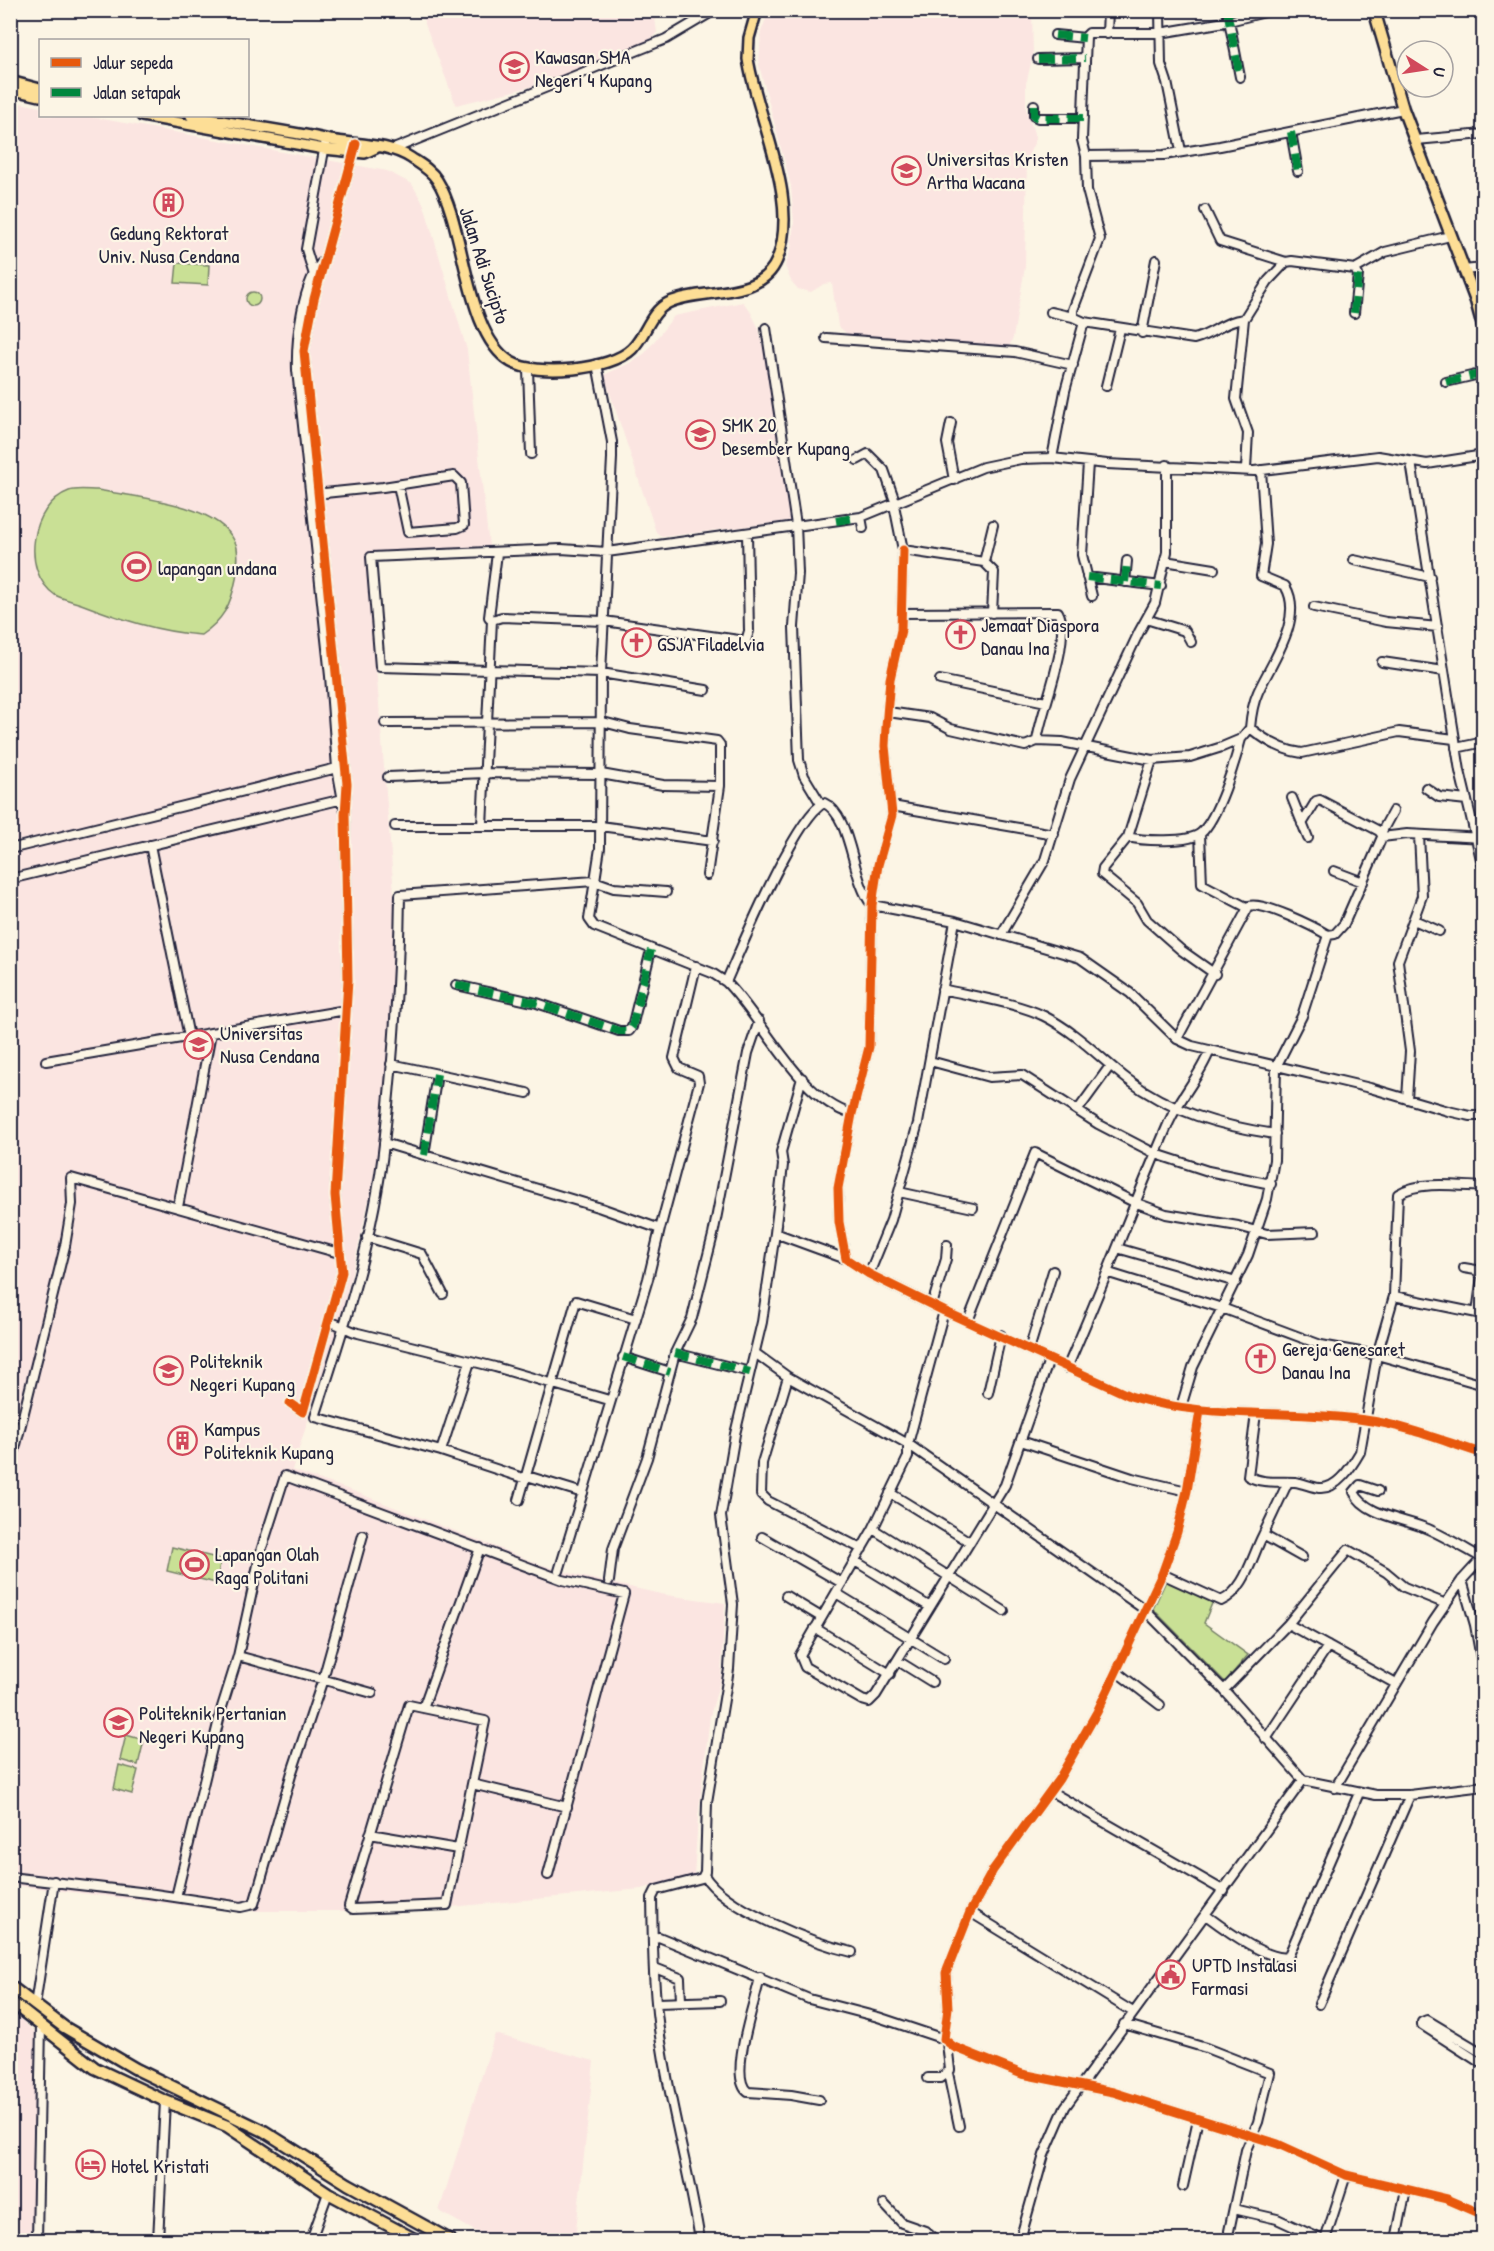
<svg xmlns="http://www.w3.org/2000/svg" width="1494" height="2251" viewBox="0 0 1494 2251" font-family="'Patrick Hand',sans-serif">
<style>
.built{fill:#fbe5e1}
.green{fill:#c9e095;stroke:#768168;stroke-width:1.5}
.lines{fill:none;stroke-linecap:round;stroke-linejoin:round}
.minor-casing{stroke:#22223b;stroke-width:12}
.major-casing{stroke:#22223b;stroke-width:14}
.highway-casing{stroke:#22223b;stroke-width:15}
.minor{stroke:#fcf5e5;stroke-width:8}
.major{stroke:#fdde96;stroke-width:9}
.highway{stroke:#fdde96;stroke-width:10}
.quiet{stroke:#00873e;stroke-width:8;stroke-dasharray:15 8;stroke-linecap:butt}
.cycleway-casing{stroke:#fcf5e5;stroke-width:13}
.cycleway{stroke:#e8590c;stroke-width:9}
.labels{text-anchor:middle;dominant-baseline:central;stroke-width:4.5;stroke-linejoin:round;paint-order:stroke}
.poi-label{font-size:20px;fill:#22223b;stroke:#fcf5e5;text-anchor:start}
.street-label{font-size:20px;fill:#22223b;stroke:#fcf5e5}
</style>
<rect width="100%" height="100%" fill="#fcf5e5"/>
<filter id="ink" filterUnits="userSpaceOnUse"><feTurbulence type="fractalNoise" baseFrequency=".0167" numOctaves="2"/><feDisplacementMap in="SourceGraphic" scale="12" xChannelSelector="R" yChannelSelector="G"/><feConvolveMatrix kernelMatrix="1 2 1 2 8 2 1 2 1" color-interpolation-filters="sRGB"/></filter>
<g filter="url(#ink)">
<path class="built" d="M420 11H654L657 33 642 47 530 87 456 105Z
M769 11H1032L1033 55 1026 84V109L1036 139 1027 158 1025 267 1013 338 1008 349 853 339 838 326 832 283 824 284 811 292 798 289 791 281 785 266 791 249 794 223 791 186 759 65 761 32Z
M10 101 40 107V116H86L387 171 412 184 424 205 467 350 489 546 367 553 394 893V968L383 1120 371 1191 342 1315 292 1470 353 1491 539 1564 584 1577 666 1595 725 1603 721 1677 710 1716 698 1817 694 1876 641 1889 419 1910 362 1911H232L11 1885Z
M743 302 750 311 759 329 773 395 790 519 789 521 662 537 656 532 604 375 630 363 645 353 674 316Z
M11 2011 36 2033 33 2240H11Z
M495 2034 594 2061 575 2240H491L439 2211Z"/>
<path class="green" d="M177 263 209 265 208 285 175 283Z
M246 299a7 7 0 1 1 14 0a7 7 0 1 1-14 0Z
M97 490C136 497 217 503 235 542 240 551 237 569 236 579 231 605 223 620 201 635 159 632 120 619 81 604 73 601 62 599 55 595 20 571 31 505 69 491 77 488 89 490 97 490Z
M172 1547 221 1559 216 1583 167 1571Z
M1167 1579 1213 1601 1204 1623 1248 1655 1225 1682 1153 1609Z
M126 1735 144 1740 138 1765 120 1760Z
M119 1765 138 1770 132 1794 114 1789Z"/>
<g class="lines">
<defs>
<path id="minor" d="M1160 10 1161 64 1167 82 1181 151
M1227 10 1240 77
M1107 34 1108 10
M1055 35 1085 38
M1038 59 1085 58
M1034 105V116L1038 118H1083
M1291 132 1298 171
M1416 140 1484 134
M391 150 666 39 715 10
M1086 156 1164 155 1220 146 1403 109
M1205 210 1220 241 1286 262
M324 260C302 281 296 341 297 370L330 676 337 768 345 812
M1463 270 1484 268
M314 275 306 249 325 145
M1051 312 1073 317
M1354 313 1358 275 1355 269
M1084 322 1073 317V310L1100 239 1087 190 1086 156 1082 140 1086 36 1089 33H1160L1225 22 1273 10
M766 328 796 525 798 573 794 627 799 760 804 776 821 804
M1142 333 1156 260
M826 338 1015 352 1073 365
M597 364 612 442V458L601 673 600 848 589 919 594 926 712 973 726 982C764 1020 799 1099 852 1114
M528 369 531 454
M1446 382 1484 373
M1106 386 1120 329
M951 423 947 443 954 480
M1052 458 1065 391 1084 322 1194 339C1213 334 1224 321 1244 319
M857 460 868 454 884 470 896 504
M1411 462 1460 771 1484 872
M1088 463 1082 555 1092 596
M1246 469 1248 433 1236 399 1244 319 1268 281 1286 262 1292 261 1355 269 1385 252 1450 236
M315 494 383 487 454 476 461 483 464 525 457 528 408 532 398 485
M894 505 903 550 984 562 993 525
M863 528 861 517 983 467 1021 459 1052 458 1107 464 1254 471 1378 456 1427 464 1484 455
M903 550 901 630 890 679 886 727 885 746 892 815 878 865 872 905 869 1047 852 1114 838 1188 839 1222 846 1259 869 1274 944 1311 1130 1396C1206 1420 1287 1409 1365 1420 1405 1425 1445 1442 1484 1454
M1354 560 1430 577
M1165 561 1214 569
M984 562 994 572 992 613
M1087 577 1161 586
M1125 582 1127 561
M1314 607 1386 622 1438 627
M902 613 1058 612C1073 639 1041 709 1037 741
M1146 619 1185 631 1191 642
M492 620 489 617 497 553
M1382 662 1444 671
M940 680 1046 702
M706 690 601 673 380 667 371 557 561 549 607 552 861 517
M888 712 930 718 951 729 1025 746 1037 741 1062 742 1152 760 1190 757 1222 747 1241 739 1250 728C1265 740 1282 751 1302 753L1399 732 1454 739
M385 723 603 722 630 729 717 741 720 745V786L707 875
M1250 728C1251 716 1253 703 1258 692 1271 663 1305 618 1285 586L1261 576 1266 544 1261 470
M1456 748 1484 742
M1152 760 1128 837 1103 868 1102 874 1137 903 1147 920 1181 950 1215 974
M388 777 485 773 601 774 663 785 720 786
M1426 788 1439 797 1467 800
M1292 798 1308 838
M892 806 1054 834
M1302 824 1316 801 1320 800 1379 831 1383 836
M395 826H600L713 841
M482 826 492 620 502 617 604 621 746 641 749 631 747 533
M1381 833 1393 811
M1200 834 1202 884 1248 908
M1128 837C1142 841 1190 843 1201 833 1218 818 1235 762 1241 739
M150 845 189 1037
M10 849 337 768
M1334 871 1363 882
M10 879 343 799
M1414 920 1439 931
M1001 935 1045 860 1070 779 1139 632 1155 603 1167 552V465
M726 982C741 948 796 816 824 803 852 815 851 880 872 905L955 921 1080 958 1130 993 1177 1039 1192 1046 1370 1088 1448 1111 1470 1116H1484
M456 985 537 1003 619 1031H629L632 1027 651 950
M942 989C972 996 1017 1003 1044 1016 1076 1032 1099 1057 1127 1079 1170 1112 1221 1126 1275 1134
M1177 1039 1249 906C1263 901 1314 927 1328 935
M46 1061 346 1010
M930 1061 989 1077 1022 1075 1098 1124 1156 1154 1208 1171 1271 1184
M391 1064 527 1093
M1407 1099 1410 1051 1398 961 1422 896 1419 835
M1078 1110 1110 1066
M384 1143 601 1208 660 1229 648 1279 559 1571
M424 1155 437 1074
M899 1192 973 1208
M178 1207 211 1033
M660 1229 699 1083 698 1076 679 1068 674 1058 696 966
M775 1233 783 1165 781 1152 802 1078
M367 1237 422 1254 443 1294
M1117 1248 1236 1282
M1464 1268 1476 1270 1482 1276 1477 1313 1484 1315
M1109 1273 1222 1308 1321 1345 1377 1355 1484 1385
M869 1274 891 1220 918 1123 955 921
M1394 1296 1477 1313
M932 1305 946 1259 947 1245
M944 1311 908 1444V1457L873 1529 800 1655 805 1667 862 1700 869 1702 876 1695 1005 1485 1049 1360
M968 1321 1035 1153 1134 1202 1166 1214 1238 1226 1267 1234 1315 1232
M329 1322C340 1324 347 1330 358 1333L495 1367 609 1400
M1029 1350 1053 1271
M675 1353 750 1372
M755 1353 788 1377 908 1444 1144 1609 1224 1690 1303 1780 1376 1795H1410L1484 1786
M623 1357 670 1372
M1067 1368C1103 1286 1134 1203 1169 1122 1181 1096 1200 1076 1210 1050
M788 1377 762 1463 761 1494 768 1501 862 1549
M988 1393 1001 1335
M290 1403 303 1412 342 1272 335 1195 348 980 345 814 347 784 304 351 314 299 355 148
M1181 1407 1193 1367 1248 1255 1267 1199 1274 1160 1276 1067 1302 1016 1328 935 1335 934 1344 924 1382 837 1407 834 1484 838
M1200 1411 1187 1491 1177 1532 1162 1574 1097 1712 1059 1779 993 1870 970 1912 946 1973 948 2008 944 2039 954 2047 1022 2074 1113 2092 1278 2144 1346 2175 1447 2199 1484 2215
M1256 1413 1248 1476C1262 1484 1279 1481 1295 1482 1303 1483 1311 1487 1319 1488 1337 1490 1352 1466 1360 1452L1377 1355 1394 1296 1398 1194C1420 1180 1458 1186 1484 1187
M1021 1441 1132 1478 1187 1491
M441 1451 470 1362
M10 1469 65 1246 72 1204 71 1178 339 1253
M527 1476 583 1493
M526 1479 441 1451 315 1417C344 1328 374 1237 384 1144 393 1062 399 978 400 895L594 881 614 888 666 892
M1378 1491 1360 1485 1354 1492C1365 1516 1406 1519 1428 1529 1446 1537 1464 1548 1482 1558
M890 1493 970 1542
M519 1500 576 1301 636 1319
M873 1529 1004 1611
M1263 1535 1288 1482
M762 1537 842 1583
M855 1561 930 1607
M1162 1574 1221 1601C1245 1591 1252 1556 1263 1535L1302 1557
M1462 1580 1475 1625 1484 1675
M609 1581 613 1549 647 1458 675 1353 692 1318 697 1298 713 1235 748 1053 759 1021
M836 1593 944 1659
M786 1596 821 1617
M1288 1624 1396 1684
M815 1628 890 1674
M238 1656 372 1693
M898 1661 932 1682
M1117 1672 1160 1705
M1224 1690 1288 1624 1348 1550 1386 1572 1404 1587 1446 1604
M423 1708 409 1705 349 1906 353 1909 447 1905 485 1721 423 1708 480 1548
M1266 1739 1328 1646
M472 1784 567 1807
M1335 1788 1433 1622 1462 1580 1484 1556
M1050 1791 1224 1891
M370 1834 458 1849
M704 1875C724 1909 813 1943 852 1952
M10 1877 148 1893 241 1907 254 1904 292 1772 323 1679 363 1535
M176 1897 222 1707 238 1656 261 1551 285 1476 563 1580 624 1594 548 1875
M970 1912 1133 2012
M1207 1916C1223 1928 1268 1961 1288 1957L1359 1793
M654 1938 659 1937 809 1999 878 2017 944 2039
M655 1968 680 1978 681 2001
M760 1977C756 2000 727 2077 748 2092L791 2095 819 2100
M657 2003 720 2001
M1319 2004 1410 1795
M35 2005 54 1881
M1124 2024 1206 2048 1270 2073 1258 2122 1246 2150 1229 2231
M1484 2054 1427 2020 1422 2022V2025L1484 2065
M948 2073 959 2126
M928 2078H940L950 2070 947 2043
M1183 2186 1198 2119
M884 2204 902 2223 925 2231 935 2240
M1234 2209 1277 2219 1323 2240
M37 2240 41 2025
M158 2240 165 2101
M311 2240 328 2193
M700 2240C690 2176 672 2113 662 2048 653 1999 653 1947 652 1898L656 1890 702 1878 705 1872 707 1802 729 1669 733 1604 721 1516 735 1434 762 1322 775 1233 846 1259
M1020 2240 1044 2155 1065 2107 1303 1780
M1325 2240 1346 2175
M1396 2240 1406 2189"/>
<path id="major" d="M10 81 40 89
M10 89 40 96
M142 116 324 149 365 153 376 148
M191 116C237 124 284 130 330 140 357 145 388 143 411 158 420 164 431 170 437 180 466 226 464 334 511 362 537 377 611 370 632 349 646 335 650 312 668 303 701 287 760 301 777 260 801 200 757 119 748 59L749 38 757 10"/>
<path id="highway" d="M1374 10 1403 109 1476 301 1484 330
M10 1986 64 2027 136 2069 264 2131 348 2184 450 2240
M10 2001 95 2068 165 2101 227 2126 328 2193 416 2240"/>
</defs>
<use href="#minor" class="minor-casing"/>
<use href="#major" class="major-casing"/>
<use href="#highway" class="highway-casing"/>
<use href="#minor" class="minor"/>
<use href="#major" class="major"/>
<use href="#highway" class="highway"/>
<path class="quiet" d="M1227 10 1240 77
M1055 35 1085 38
M1038 59 1085 58
M1034 105V116L1038 118H1083
M1291 132 1298 171
M1354 313 1358 275 1355 269
M1446 382 1484 373
M836 521 854 518
M1087 577 1161 586
M1125 582 1127 561
M456 985 537 1003 619 1031H629L632 1027 651 950
M424 1155 437 1074
M675 1353 750 1372
M623 1357 670 1372"/>
<defs>
<path id="cycleway" d="M903 550 901 630 890 679 886 727 885 746 892 815 878 865 872 905 869 1047 852 1114 838 1188 839 1222 846 1259 869 1274 944 1311 1130 1396C1206 1420 1287 1409 1365 1420 1405 1425 1445 1442 1484 1454
M290 1403 303 1412 342 1272 335 1195 348 980 345 814 347 784 304 351 314 299 356 144
M1200 1411 1187 1491 1177 1532 1162 1574 1097 1712 1059 1779 993 1870 970 1912 946 1973 948 2008 944 2039 954 2047 1022 2074 1113 2092 1278 2144 1346 2175 1447 2199 1484 2215"/>
</defs>
<use href="#cycleway" class="cycleway-casing"/>
<use href="#cycleway" class="cycleway"/>
</g>
</g>
<defs>
<symbol id="school-ring" viewBox="-11 -11 22 22"><circle r="9.5" fill="#fcf5e5" stroke="#d1495b" stroke-width="1.5"/><path d="M0-5L7-2L0 1L-7-2ZM-4 1L0 2.5L4 1V4Q0 6-4 4Z" fill="#d1495b"/></symbol>
<symbol id="university-ring" viewBox="-11 -11 22 22"><circle r="9.5" fill="#fcf5e5" stroke="#d1495b" stroke-width="1.5"/><path d="M0-5L7-2L0 1L-7-2ZM-4 1L0 2.5L4 1V4Q0 6-4 4Z" fill="#d1495b"/></symbol>
<symbol id="building-ring" viewBox="-11 -11 22 22"><circle r="9.5" fill="#fcf5e5" stroke="#d1495b" stroke-width="1.5"/><path d="M-4-6H4V6H1V3H-1V6H-4ZM-2.5-4.3h1.7v1.8h-1.7ZM.8-4.3h1.7v1.8H.8ZM-2.5-1h1.7V.8h-1.7ZM.8-1h1.7V.8H.8Z" fill="#d1495b"/></symbol>
<symbol id="stadium-ring" viewBox="-11 -11 22 22"><circle r="9.5" fill="#fcf5e5" stroke="#d1495b" stroke-width="1.5"/><path d="M0-5a6.5 5 0 1 0 0 10a6.5 5 0 1 0 0-10ZM-3.5-1.8h7v3.6h-7Z" fill="#d1495b"/></symbol>
<symbol id="church-ring" viewBox="-11 -11 22 22"><circle r="9.5" fill="#fcf5e5" stroke="#d1495b" stroke-width="1.5"/><path d="M-1.2-6h2.4v3.5h3.3v2.4h-3.3V6h-2.4V-.1h-3.3v-2.4h3.3Z" fill="#d1495b"/></symbol>
<symbol id="civic-ring" viewBox="-11 -11 22 22"><circle r="9.5" fill="#fcf5e5" stroke="#d1495b" stroke-width="1.5"/><path d="M-.6-6.5H3V-4.5H.6V-3L4-1V1h2V6H-6V1h2V-1L-.6-3ZM-1.2 2.5V6h2.4V2.5Z" fill="#d1495b"/></symbol>
<symbol id="hotel-ring" viewBox="-11 -11 22 22"><circle r="9.5" fill="#fcf5e5" stroke="#d1495b" stroke-width="1.5"/><path d="M-6-4.5h1.5V1H6V5H4.5V3h-9V5H-6ZM-4 0a1.8 1.8 0 1 1 3.6 0ZM.5 0V-2.5h3Q6-2.5 6 0Z" fill="#d1495b"/></symbol>
</defs>
<g fill-rule="evenodd">
<use href="#school-ring" x="498" y="50" width="33" height="33"/>
<use href="#university-ring" x="890" y="154" width="33" height="33"/>
<use href="#building-ring" x="152" y="186" width="33" height="33"/>
<use href="#school-ring" x="684" y="418" width="33" height="33"/>
<use href="#stadium-ring" x="120" y="550" width="33" height="33"/>
<use href="#church-ring" x="944" y="618" width="33" height="33"/>
<use href="#church-ring" x="620" y="626" width="33" height="33"/>
<use href="#university-ring" x="182" y="1028" width="33" height="33"/>
<use href="#church-ring" x="1244" y="1342" width="33" height="33"/>
<use href="#university-ring" x="152" y="1354" width="33" height="33"/>
<use href="#building-ring" x="166" y="1424" width="33" height="33"/>
<use href="#stadium-ring" x="178" y="1548" width="33" height="33"/>
<use href="#university-ring" x="102" y="1706" width="33" height="33"/>
<use href="#civic-ring" x="1154" y="1958" width="33" height="33"/>
<use href="#hotel-ring" x="74" y="2148" width="33" height="33"/>
</g>
<g class="labels">
<g class="poi-label">
<text x="535" y="56">Kawasan SMA<tspan x="535" dy="23">Negeri 4 Kupang</tspan></text>
<text x="927" y="158">Universitas Kristen<tspan x="927" dy="23">Artha Wacana</tspan></text>
<text x="169" y="232" text-anchor="middle">Gedung Rektorat<tspan x="169" dy="23">Univ. Nusa Cendana</tspan></text>
<text x="722" y="424">SMK 20<tspan x="722" dy="23">Desember Kupang</tspan></text>
<text x="158" y="567">lapangan undana</text>
<text x="981" y="624">Jemaat Diaspora<tspan x="981" dy="23">Danau Ina</tspan></text>
<text x="657" y="643">GSJA Filadelvia</text>
<text x="220" y="1032">Universitas<tspan x="220" dy="23">Nusa Cendana</tspan></text>
<text x="1282" y="1348">Gereja Genesaret<tspan x="1282" dy="23">Danau Ina</tspan></text>
<text x="190" y="1360">Politeknik<tspan x="190" dy="23">Negeri Kupang</tspan></text>
<text x="204" y="1428">Kampus<tspan x="204" dy="23">Politeknik Kupang</tspan></text>
<text x="215" y="1553">Lapangan Olah<tspan x="215" dy="23">Raga Politani</tspan></text>
<text x="139" y="1712">Politeknik Pertanian<tspan x="139" dy="23">Negeri Kupang</tspan></text>
<text x="1192" y="1964">UPTD Instalasi<tspan x="1192" dy="23">Farmasi</tspan></text>
<text x="111" y="2165">Hotel Kristati</text>
</g>
<g class="street-label">
<text transform="translate(485 265) rotate(72)">Jalan Adi Sucipto</text>
</g>
</g>
<rect width="1494" height="2251" fill="none" stroke="#fcf5e5" stroke-width="36"/>
<rect x="18" y="18" width="1458" height="2215" fill="none" stroke="#22223b" stroke-width="2" filter="url(#ink)"/>
<rect x="39" y="39" width="210" height="78" fill="#fcf5e5" stroke="#a5a1a1" stroke-width="1.5"/>
<rect x="51" y="58" width="30" height="9" fill="#e8590c" stroke="#a5a1a1" stroke-width="1.5"/>
<text x="93" y="69" font-size="18" fill="#22223b">Jalur sepeda</text>
<rect x="51" y="88" width="30" height="9" fill="#00873e" stroke="#a5a1a1" stroke-width="1.5"/>
<text x="93" y="99" font-size="18" fill="#22223b">Jalan setapak</text>
<g transform="translate(1425 69) rotate(102)"><circle r="28" fill="#fcf5e5" stroke="#a5a1a1" stroke-width="1.5"/>
<path d="M0-4.5L10 22L0 15L-10 22Z" fill="#d1495b"/>
<text y="-9" font-size="16" font-weight="bold" text-anchor="middle" fill="#22223b">U</text>
</g>
</svg>
